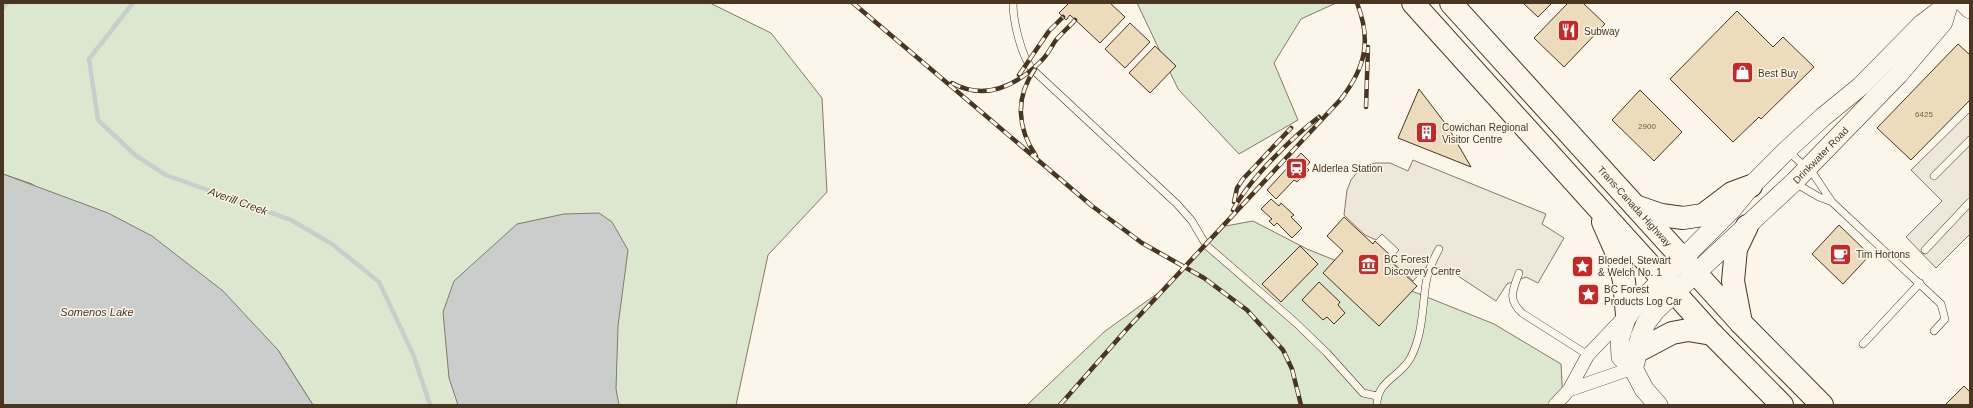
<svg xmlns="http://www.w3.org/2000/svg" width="1973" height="408" viewBox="0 0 1973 408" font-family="Helvetica,sans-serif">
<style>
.green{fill:#dce7d0;stroke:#887966}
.parking{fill:#ede7d9;stroke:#887966}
.water{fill:#c9cecd;stroke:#887966}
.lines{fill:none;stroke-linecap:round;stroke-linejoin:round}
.stream{stroke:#c9cecd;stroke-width:4.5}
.building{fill:#ecdcbc;stroke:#4a3520}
.lane-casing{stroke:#4a3520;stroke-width:8}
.street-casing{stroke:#4a3520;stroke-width:14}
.secondary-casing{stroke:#4a3520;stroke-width:20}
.highway-casing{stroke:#4a3520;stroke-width:24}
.lane{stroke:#fbf6e9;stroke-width:7}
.street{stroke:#fbf6e9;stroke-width:13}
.secondary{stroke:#fbf6e9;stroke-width:19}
.highway{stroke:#fbf6e9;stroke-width:22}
.rail-casing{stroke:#4a3520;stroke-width:4.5}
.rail{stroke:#fbf6e9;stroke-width:3;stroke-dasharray:9;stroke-linecap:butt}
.labels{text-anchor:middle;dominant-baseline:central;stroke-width:3;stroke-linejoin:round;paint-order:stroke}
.number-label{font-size:8px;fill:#725f47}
.poi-label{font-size:10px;fill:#4a3520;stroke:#fbf6e9;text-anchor:start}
.street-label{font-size:10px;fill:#4a3520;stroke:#fbf6e9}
.water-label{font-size:11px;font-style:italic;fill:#4a3520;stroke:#fbf6e9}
</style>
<rect width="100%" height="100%" fill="#fbf6e9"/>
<path class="green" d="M3 3H710L771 33 822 98 827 192 768 255 736 405H313L278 350 32 184 3 174Z
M1137 3H1336L1301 19 1274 63 1298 120 1239 154 1178 89Z
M1253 221 1307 249 1494 324 1561 364 1563 403 1560 405H1027L1104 332 1162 290 1220 227Z"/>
<path class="parking" d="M1970 112V234L1936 268 1906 237 1942 201 1911 170Z
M1413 160 1546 214 1542 224 1564 238 1538 283 1526 277 1507 284 1496 301 1455 274 1431 265 1425 268 1413 281 1390 260 1399 250 1382 234 1376 240 1365 235 1344 215 1347 190 1351 180 1358 171 1366 165 1376 163H1390L1408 171Z"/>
<path class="water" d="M3 174 108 213 152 236 223 291 278 350 313 405H3Z
M599 213 612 222 628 250 618 326 616 389 619 405H458L449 378 443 312 454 281 517 224 564 214Z"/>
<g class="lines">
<path class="stream" d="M133 3 89 59 98 120 135 155 166 175 291 220 332 244 379 282 413 354 430 405
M3 8 7 3"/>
</g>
<path class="building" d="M1069 3H1110L1125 17 1100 43 1070 15 1066 20 1059 13Z
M1523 3H1552L1538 17Z
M1568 3H1583L1605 24 1564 67 1534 38Z
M1737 11 1773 47 1783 37 1814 67 1761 119 1759 117 1733 142 1670 79Z
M1130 23 1150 42 1125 68 1105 49Z
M1958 44 1970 55V100L1911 160 1877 128Z
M1155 46 1176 66 1150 93 1129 73Z
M1419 89 1448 127 1471 167 1398 138Z
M1640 90 1682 132 1654 161 1612 120Z
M1301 153 1310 162 1306 167 1309 170 1297 182 1294 180 1276 199 1267 190Z
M1271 199 1279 206 1281 203 1294 215 1291 217 1302 228 1292 238 1277 223 1274 226 1269 221 1272 219 1261 209Z
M1344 217 1373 244 1375 241 1390 255 1387 258 1417 286 1379 326 1323 273 1343 251 1327 236Z
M1839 225 1870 255 1843 284 1812 254Z
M1300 246 1318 264 1281 302 1262 284Z
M1319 282 1340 302 1338 305 1345 313 1334 324 1327 317 1323 320 1302 300Z
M1964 386 1970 392V405H1945Z"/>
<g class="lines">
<defs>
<path id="lane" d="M1013 3C1013 21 1021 55 1032 69L1177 204 1192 221 1206 245 1296 323 1327 353 1363 393 1377 396
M1787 150 1814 175 1832 202 1941 304 1945 319 1934 331
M1934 176 1970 140
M1795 183 1819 197 1832 202
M1925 250 1970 202
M1519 273C1513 290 1507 299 1522 313L1588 355
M1863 344 1920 283
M1377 405C1376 381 1402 376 1411 357 1423 333 1422 309 1426 283 1428 270 1433 260 1439 249"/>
<path id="street" d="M1569 390 1633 368
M1555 405 1569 390 1588 355 1624 317"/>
<g id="secondary">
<path d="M1964 3 1970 9"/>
<path id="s1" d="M1635 363 1640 337 1646 323 1656 310 1794 182 1898 75 1943 22 1948 5"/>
<path d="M1658 405 1644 389 1633 368 1621 357 1620 337 1627 315 1733 208 1751 186 1787 150 1823 117 1861 86 1922 24 1950 3"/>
</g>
<g id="highway">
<path d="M1413 3 1712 334 1782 405"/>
<path id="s2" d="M1451 3 1741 323 1822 405"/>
<path d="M1635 206 1661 215 1683 218 1703 215 1732 193 1751 186"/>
<path d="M1603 222 1618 256 1624 281 1627 315"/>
<path d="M1741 323 1733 281 1736 249 1747 226"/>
<path d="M1638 351 1672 333 1688 330 1712 334"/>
</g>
</defs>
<use href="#lane" class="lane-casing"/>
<use href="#street" class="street-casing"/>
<use href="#secondary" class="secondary-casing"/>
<use href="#highway" class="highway-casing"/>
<use href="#lane" class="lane"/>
<use href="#street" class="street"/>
<use href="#secondary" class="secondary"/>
<use href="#highway" class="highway"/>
<defs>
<path id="rail" d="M853 3 1092 206 1142 243 1204 278 1247 310 1283 350 1292 369 1301 405
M1035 69C1015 97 1017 128 1036 156
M1019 75 1049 31 1063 17
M952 83C985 101 1016 86 1040 62 1047 56 1051 47 1056 40 1062 33 1069 27 1075 20
M1366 107 1368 47
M1234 202 1237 188 1243 179 1291 128
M1233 210C1249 180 1291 138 1319 117
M1060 405 1126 330 1341 99C1365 68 1372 41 1357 3"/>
</defs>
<use href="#rail" class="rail-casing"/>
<use href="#rail" class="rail"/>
</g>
<defs>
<symbol id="restaurant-square" viewBox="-11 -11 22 22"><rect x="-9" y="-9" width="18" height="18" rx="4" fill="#c62828" stroke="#fbf6e9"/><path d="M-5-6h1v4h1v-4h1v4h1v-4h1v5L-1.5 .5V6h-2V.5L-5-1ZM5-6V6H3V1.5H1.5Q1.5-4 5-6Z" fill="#fff"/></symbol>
<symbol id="shop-square" viewBox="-11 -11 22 22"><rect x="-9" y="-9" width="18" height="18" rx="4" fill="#c62828" stroke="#fbf6e9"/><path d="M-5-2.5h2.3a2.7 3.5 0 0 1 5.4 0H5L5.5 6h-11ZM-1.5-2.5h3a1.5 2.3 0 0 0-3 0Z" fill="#fff"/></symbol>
<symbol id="building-square" viewBox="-11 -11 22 22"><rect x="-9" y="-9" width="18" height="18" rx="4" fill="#c62828" stroke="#fbf6e9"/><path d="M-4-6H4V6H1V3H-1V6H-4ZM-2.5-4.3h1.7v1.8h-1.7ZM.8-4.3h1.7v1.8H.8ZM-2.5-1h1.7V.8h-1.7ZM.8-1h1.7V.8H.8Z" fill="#fff"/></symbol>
<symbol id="station-square" viewBox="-11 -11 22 22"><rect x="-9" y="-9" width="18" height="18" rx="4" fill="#c62828" stroke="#fbf6e9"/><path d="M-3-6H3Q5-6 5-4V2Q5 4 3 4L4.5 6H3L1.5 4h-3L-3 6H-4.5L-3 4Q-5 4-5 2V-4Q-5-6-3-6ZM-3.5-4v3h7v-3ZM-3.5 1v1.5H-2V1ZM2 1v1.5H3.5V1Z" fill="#fff"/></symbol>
<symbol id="cafe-square" viewBox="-11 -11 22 22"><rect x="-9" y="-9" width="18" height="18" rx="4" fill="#c62828" stroke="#fbf6e9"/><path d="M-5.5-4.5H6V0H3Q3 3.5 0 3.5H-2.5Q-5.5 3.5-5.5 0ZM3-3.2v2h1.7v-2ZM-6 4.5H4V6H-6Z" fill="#fff"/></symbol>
<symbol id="museum-square" viewBox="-11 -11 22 22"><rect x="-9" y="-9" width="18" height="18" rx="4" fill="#c62828" stroke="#fbf6e9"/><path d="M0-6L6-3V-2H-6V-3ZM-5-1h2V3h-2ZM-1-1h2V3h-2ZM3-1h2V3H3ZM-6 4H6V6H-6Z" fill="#fff"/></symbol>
<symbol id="sight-square" viewBox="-11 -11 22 22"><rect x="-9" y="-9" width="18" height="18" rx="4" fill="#c62828" stroke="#fbf6e9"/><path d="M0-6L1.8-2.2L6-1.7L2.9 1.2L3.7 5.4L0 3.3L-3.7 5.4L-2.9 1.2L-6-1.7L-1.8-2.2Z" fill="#fff"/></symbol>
</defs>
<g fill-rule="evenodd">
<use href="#restaurant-square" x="1556" y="18" width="25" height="25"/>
<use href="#shop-square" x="1730" y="60" width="25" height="25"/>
<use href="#building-square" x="1414" y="120" width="25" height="25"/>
<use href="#station-square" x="1284" y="156" width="25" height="25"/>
<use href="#cafe-square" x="1828" y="242" width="25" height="25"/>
<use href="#museum-square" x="1356" y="252" width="25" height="25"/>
<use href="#sight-square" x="1570" y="254" width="25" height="25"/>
<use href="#sight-square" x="1576" y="282" width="25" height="25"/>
</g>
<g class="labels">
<g class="number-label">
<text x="1924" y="114">6425</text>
<text x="1647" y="126">2900</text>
</g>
<g class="poi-label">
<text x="1584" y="31">Subway</text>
<text x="1758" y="73">Best Buy</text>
<text x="1442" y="127">Cowichan Regional<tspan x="1442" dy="12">Visitor Centre</tspan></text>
<text x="1312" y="168">Alderlea Station</text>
<text x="1856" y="254">Tim Hortons</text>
<text x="1384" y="259">BC Forest<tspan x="1384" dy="12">Discovery Centre</tspan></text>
<text x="1598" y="260">Bloedel, Stewart<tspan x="1598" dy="12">&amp; Welch No. 1</tspan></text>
<text x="1604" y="289">BC Forest<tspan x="1604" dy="12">Products Log Car</tspan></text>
</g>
<g class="street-label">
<text stroke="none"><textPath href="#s1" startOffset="284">Drinkwater Road</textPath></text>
<text stroke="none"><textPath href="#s2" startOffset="274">Trans-Canada Highway</textPath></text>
</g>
<g class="water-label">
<text transform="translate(238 201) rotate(20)">Averill Creek</text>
<text x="97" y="312">Somenos Lake</text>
</g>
</g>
<rect width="1973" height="408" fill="none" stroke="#4a3520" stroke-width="8"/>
</svg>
